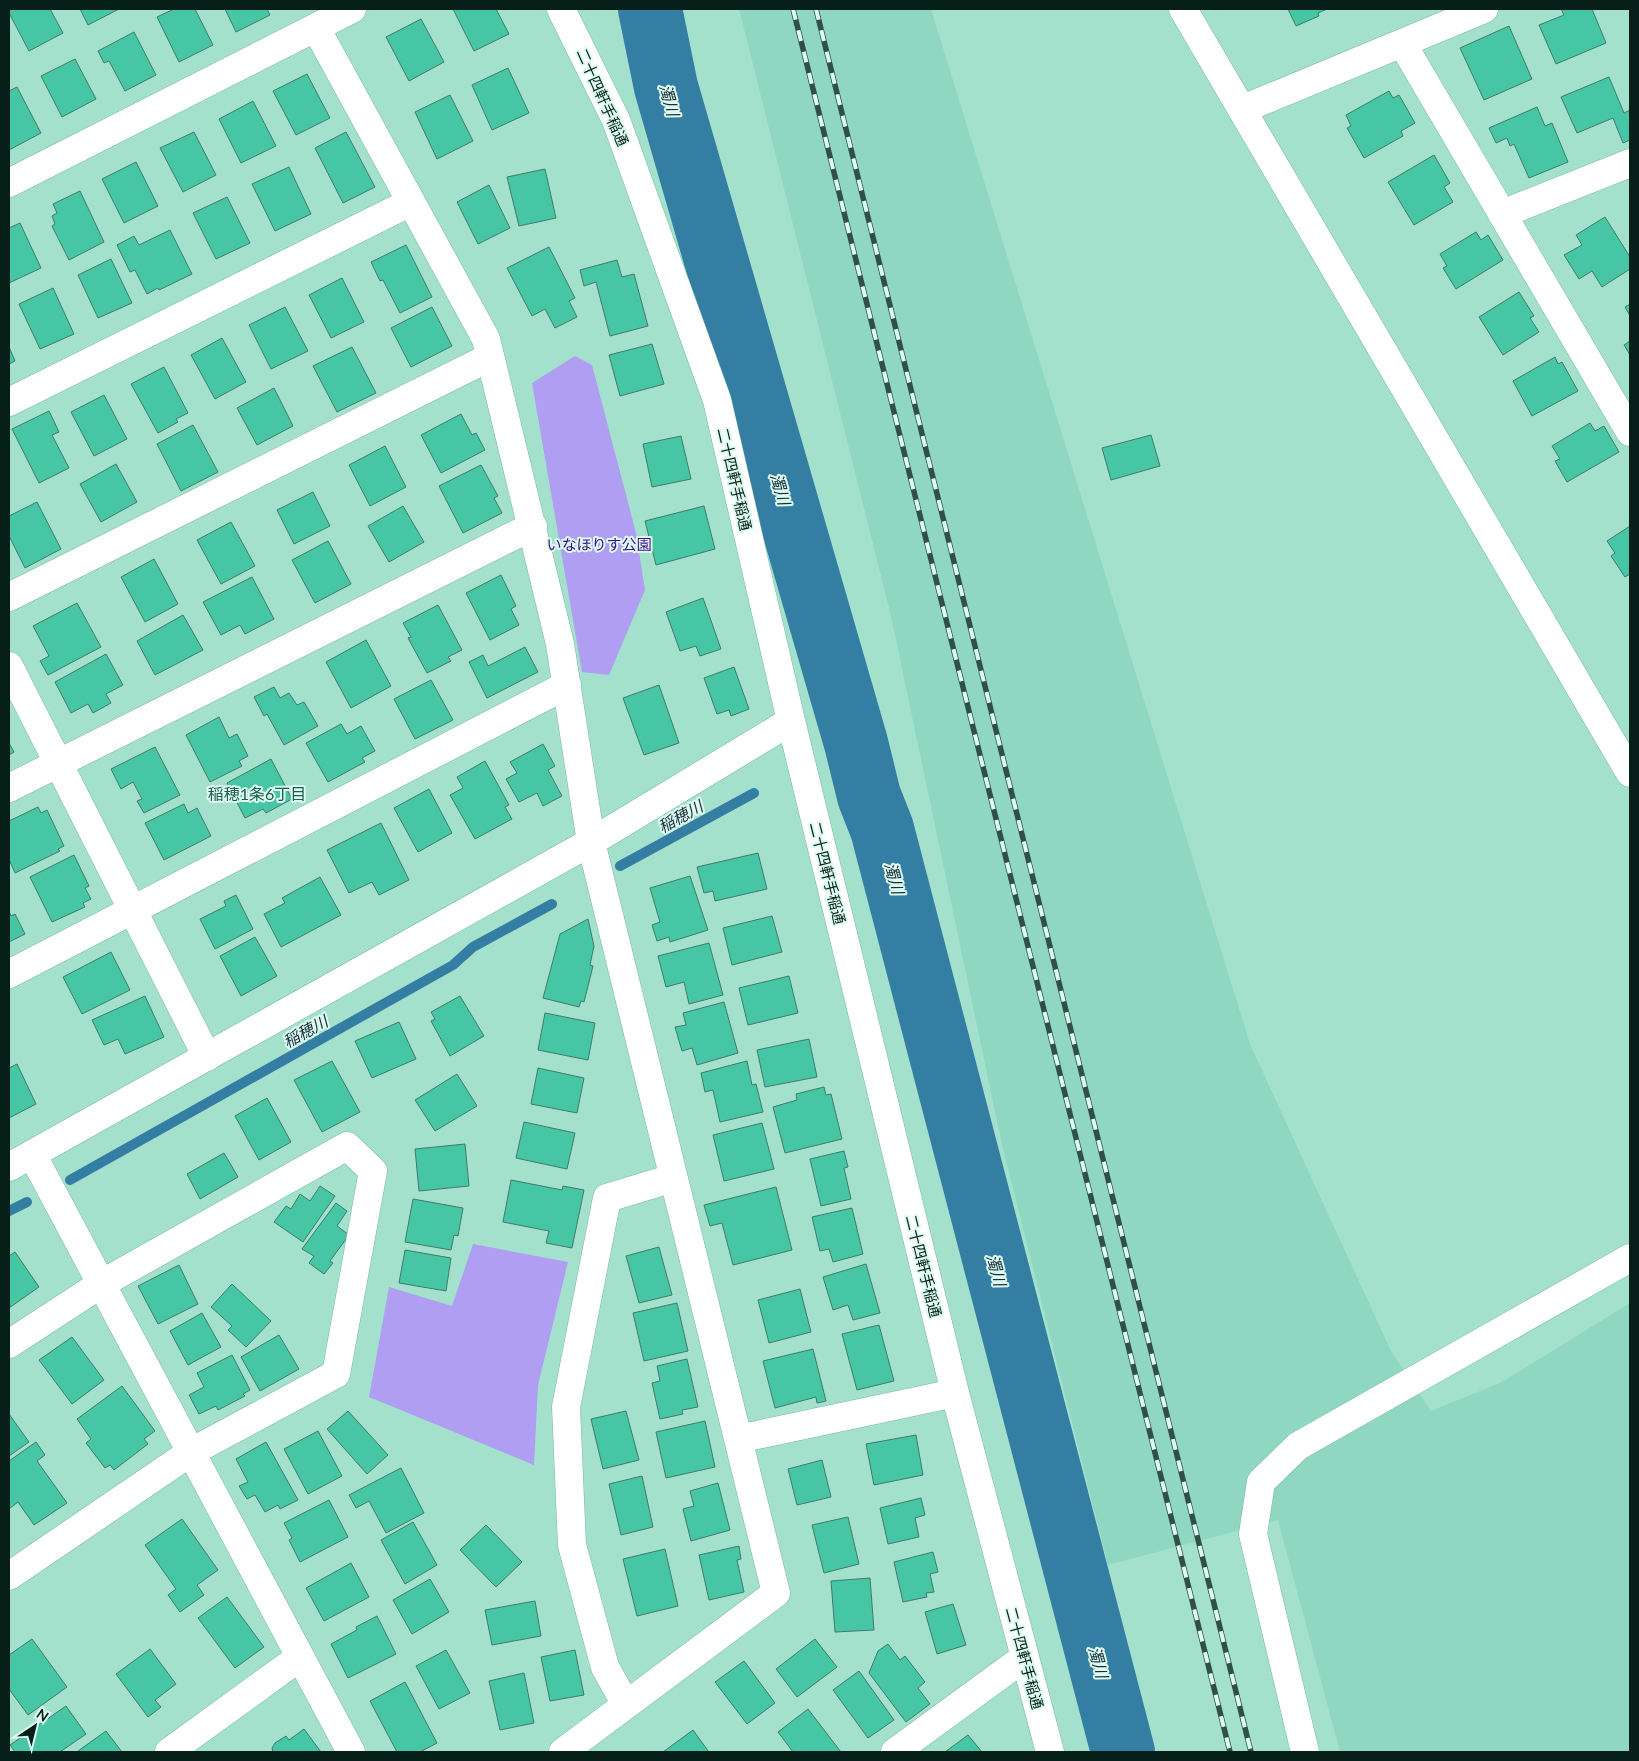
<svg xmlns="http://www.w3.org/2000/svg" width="1639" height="1761" viewBox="0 0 1639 1761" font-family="Lato,'Noto Sans JP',sans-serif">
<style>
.built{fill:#90d7c1}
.green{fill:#af9ef1}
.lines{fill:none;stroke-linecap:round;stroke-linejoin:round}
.stream{stroke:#337ea2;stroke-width:10}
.river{stroke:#337ea2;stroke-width:64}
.building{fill:#46c6a5;stroke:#407b69}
.minor-casing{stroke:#7bb8a4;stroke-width:29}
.minor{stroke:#fff;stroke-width:28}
.rail-casing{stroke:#2e5046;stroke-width:5.5}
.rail{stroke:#dcfaf0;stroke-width:4;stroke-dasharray:11;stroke-linecap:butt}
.labels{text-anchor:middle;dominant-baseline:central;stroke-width:4;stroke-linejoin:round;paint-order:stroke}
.street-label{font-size:15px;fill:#061f18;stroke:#dcfaf0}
.park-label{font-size:15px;fill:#420a8d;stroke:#dcfaf0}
.water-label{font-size:16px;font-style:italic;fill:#182f3b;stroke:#dcfaf0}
.neighbourhood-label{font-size:16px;fill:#205d4d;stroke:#dcfaf0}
</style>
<rect width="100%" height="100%" fill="#a3e1cd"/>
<path class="built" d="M739 9H931L1250 1044 1391 1351 1431 1411 1502 1382 1630 1303V1752H1340L1278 1520 1108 1565 1002 1145 891 616Z"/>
<path class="green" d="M575 356 592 365 636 533 645 590 609 675 582 672 532 383Z
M473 1244 568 1262 538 1385 534 1465 369 1397 389 1287 452 1306Z"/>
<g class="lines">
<path class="stream" d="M837 752 856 743
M620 866 754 793
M70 1180 453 965 473 947 552 904
M9 1211 27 1202"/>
<path class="river" d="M650 9 666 87 856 743 869 796 882 829 1123 1752"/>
</g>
<path class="building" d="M9 9H50L63 33 29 51 9 13Z
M80 9H119L88 25Z
M174 9H195L213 45 179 62 157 17Z
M225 9H267L270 15 236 32Z
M453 9H496L509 34 474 51Z
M1288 9H1327L1318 13 1319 16 1296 26Z
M1561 9H1592L1606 43 1556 64 1539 25 1564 15Z
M421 19 444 62 409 81 386 37Z
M1509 26 1532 79 1484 100 1460 48Z
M134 32 156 75 125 91 109 61 104 63 98 51Z
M75 59 96 99 62 117 41 76Z
M508 68 529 113 492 130 472 85Z
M307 74 330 118 296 135 273 91Z
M1609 77 1624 113 1630 110V140L1623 143 1613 118 1577 133 1561 97Z
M17 87 41 133 9 150V91Z
M1389 91 1393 98 1399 95 1415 123 1401 131 1403 136 1364 158 1347 128 1351 126 1346 115Z
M450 95 473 141 437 159 415 112Z
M253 101 276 146 241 163 219 119Z
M1537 107 1545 126 1552 123 1568 162 1529 178 1514 144 1510 146 1507 138 1496 143 1489 128Z
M194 132 216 175 183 192 160 148Z
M346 132 375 187 343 203 315 148Z
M1434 155 1450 183 1444 187 1453 202 1414 225 1388 182Z
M136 162 158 206 124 223 102 179Z
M289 167 311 214 275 231 252 184Z
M545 169 556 218 519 226 507 177Z
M489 185 510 228 478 244 457 202Z
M80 191 104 242 69 260 52 226 55 224 52 216 57 213 53 204Z
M227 197 250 243 216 259 193 213Z
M1605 217 1630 257V269L1602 287 1592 271 1579 279 1564 255 1582 245 1576 235Z
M20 223 41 268 9 283V228Z
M170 230 192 274 159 290 158 288 147 294 135 270 130 272 117 245 134 236 139 245Z
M1476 232 1481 240 1488 235 1503 260 1456 289 1443 268 1447 266 1440 254Z
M406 245 432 297 400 313 383 280 380 281 371 262Z
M549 247 575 298 569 301 577 317 555 328 545 309 532 316 507 268Z
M111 259 132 303 98 318 78 275Z
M617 260 622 277 634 274 648 326 610 336 596 282 584 286 580 270Z
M342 278 364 322 331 338 309 295Z
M53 288 74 334 40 349 19 304Z
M1519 292 1534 316 1530 318 1539 332 1503 355 1479 317Z
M1630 304V316L1625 307Z
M285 307 308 351 271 369 249 325Z
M432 307 452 346 411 367 391 328Z
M222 338 246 382 215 399 191 355Z
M1630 341V355L1624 345Z
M652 344 664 384 620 396 609 355Z
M9 347 15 361 9 364Z
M352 347 376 393 337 412 313 366Z
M1555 357 1558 364 1562 362 1578 391 1532 416 1513 381Z
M164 367 188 413 176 419 178 422 158 433 131 384Z
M274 388 293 426 257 445 237 408Z
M104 395 127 439 94 456 71 412Z
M49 411 59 432 52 435 69 468 39 483 12 429Z
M461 414 472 435 476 433 485 450 441 473 421 435Z
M1590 423 1595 431 1604 426 1619 452 1567 482 1555 461 1560 459 1552 446Z
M193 425 218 472 181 491 157 444Z
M1151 435 1160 466 1111 480 1102 448Z
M681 436 691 479 652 487 643 444Z
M385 446 406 487 370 506 349 465Z
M116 464 137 502 101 522 80 484Z
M481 465 498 496 494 498 502 513 463 533 439 486Z
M313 492 330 526 294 544 277 510Z
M37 502 61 549 25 568 9 536V516Z
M403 506 424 542 389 562 368 526Z
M704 506 715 549 656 565 645 521Z
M231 522 255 566 221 584 197 540Z
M1630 526V574L1625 577 1611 556 1615 553 1607 541Z
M328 541 351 584 315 603 292 560Z
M154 559 178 604 145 622 121 577Z
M501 575 516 606 511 609 519 625 490 640 466 593Z
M252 577 274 619 245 634 240 625 221 635 203 602Z
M703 598 721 649 700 656 696 646 680 651 666 612Z
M77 603 101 647 48 675 40 661 49 656 33 626Z
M438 605 462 650 448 657 451 661 427 673 408 638 411 637 403 623Z
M183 615 203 650 155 675 137 641Z
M366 640 391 686 351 708 326 662Z
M525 647 538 672 487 698 469 662 483 655 488 666Z
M106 654 123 685 106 694 111 703 93 713 88 704 71 713 55 682Z
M734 667 749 709 731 716 729 710 717 714 704 678Z
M431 680 453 720 415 739 394 699Z
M659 685 679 743 644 755 623 698Z
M274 687 280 698 289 693 297 705 304 702 318 726 284 745 267 714 264 716 254 697Z
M219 717 229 738 237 734 248 756 239 761 242 766 210 782 186 735Z
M341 724 347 734 361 726 375 751 362 758 365 762 328 782 306 743Z
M9 743 14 752 9 755Z
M543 744 555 766 548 770 562 796 543 806 537 793 519 802 506 779 517 773 510 762Z
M155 747 180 795 144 813 137 801 142 799 133 782 121 789 111 769Z
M271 759 292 799 266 813 263 809 245 818 227 783Z
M485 761 509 805 505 807 512 819 475 839 450 795 463 788 457 777Z
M429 789 452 833 418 852 394 808Z
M184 804 188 813 197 808 211 836 164 860 145 823Z
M38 807 41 813 47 810 64 846 58 849 60 851 15 873 9 859V821Z
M381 823 409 880 379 895 372 882 349 893 327 850Z
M758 853 767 889 715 901 713 891 704 893 697 867Z
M74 855 89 886 85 888 91 899 83 903 85 907 52 922 30 877Z
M690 876 708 930 670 942 669 937 657 941 652 925 660 922 650 888Z
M320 877 341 915 281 947 264 914 285 903 282 898Z
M236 895 253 929 215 949 200 919 226 906 224 901Z
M9 911 11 916 15 914 25 934 9 942Z
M772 916 782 952 732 965 723 928Z
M588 919 594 946 590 965 593 966 584 1002 581 1001 579 1007 543 998 560 934Z
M255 937 277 976 241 996 220 956Z
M709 943 723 995 689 1004 684 982 666 987 658 956Z
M111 952 130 990 82 1014 63 977Z
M789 976 798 1013 748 1025 739 988Z
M145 996 164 1037 125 1054 118 1039 104 1045 92 1020Z
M460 996 484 1036 450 1056 431 1021 435 1019 431 1012Z
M724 1002 738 1053 697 1065 692 1048 682 1051 675 1027 686 1025 683 1013Z
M545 1013 595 1023 588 1060 538 1050Z
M399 1022 416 1059 372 1078 355 1041Z
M809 1039 817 1077 765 1087 757 1050Z
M332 1061 360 1112 322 1132 294 1080Z
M747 1061 752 1085 756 1084 763 1112 720 1122 713 1090 705 1092 701 1073Z
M17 1064 36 1104 9 1118V1068Z
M538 1068 584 1078 577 1113 531 1104Z
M457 1074 477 1106 435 1131 415 1100Z
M824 1087 826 1095 831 1094 842 1139 785 1153 773 1107 797 1100 796 1094Z
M267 1098 291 1142 259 1160 235 1116Z
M524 1122 575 1133 567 1169 516 1158Z
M762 1123 774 1169 724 1181 713 1135Z
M465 1144 469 1186 419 1191 415 1149Z
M844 1151 848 1167 844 1168 851 1199 821 1206 810 1159Z
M224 1153 238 1177 200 1199 187 1174Z
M511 1180 562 1190 563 1186 584 1190 572 1248 546 1243 549 1231 503 1222Z
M320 1186 335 1196 303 1242 274 1222 286 1206 291 1209 300 1194 310 1201Z
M776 1187 792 1250 733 1265 722 1223 710 1226 704 1205Z
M413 1199 463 1208 458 1236 454 1235 451 1250 405 1242Z
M336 1203 347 1211 337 1226 349 1235 330 1261 333 1263 324 1274 309 1263 314 1256 302 1249Z
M852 1208 863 1254 833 1262 829 1249 820 1251 812 1217Z
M659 1247 672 1295 639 1303 626 1256Z
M405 1250 451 1258 446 1291 399 1283Z
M15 1252 39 1287 9 1308V1256Z
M866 1264 880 1313 853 1320 848 1305 833 1310 823 1277Z
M179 1265 198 1304 158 1324 138 1286Z
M232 1284 271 1321 246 1347 228 1330 232 1326 211 1307Z
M800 1289 811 1332 769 1343 758 1300Z
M677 1303 688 1351 644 1361 633 1313Z
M202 1313 221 1347 188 1365 170 1331Z
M879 1325 894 1381 857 1390 842 1334Z
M279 1335 299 1369 260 1391 241 1357Z
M72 1337 104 1380 72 1404 39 1360Z
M813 1349 826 1401 817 1403 816 1397 775 1408 763 1361Z
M232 1355 250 1390 243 1394 245 1396 218 1410 216 1406 199 1414 189 1395 204 1387 197 1373Z
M687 1359 698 1407 682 1410 683 1414 660 1419 652 1383 660 1381 657 1366Z
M122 1386 155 1431 144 1439 148 1444 114 1470 110 1465 105 1468 86 1443 91 1439 77 1419Z
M348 1411 388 1455 367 1474 327 1429Z
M626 1411 639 1460 603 1469 591 1419Z
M9 1414 29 1442 9 1456Z
M705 1421 715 1467 666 1478 656 1432Z
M318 1431 342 1476 308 1494 284 1449Z
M916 1435 923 1475 874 1485 866 1444Z
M36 1442 45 1455 37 1461 67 1503 34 1525 18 1502 9 1509V1461Z
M266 1442 298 1500 280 1509 278 1505 265 1512 255 1495 247 1499 239 1486 248 1482 236 1459Z
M822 1460 831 1497 797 1505 788 1469Z
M401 1468 424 1513 386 1533 369 1501 356 1508 349 1495Z
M642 1476 653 1527 621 1535 609 1484Z
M718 1483 730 1530 691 1541 683 1509 694 1506 690 1491Z
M921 1498 925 1515 915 1518 919 1537 888 1544 880 1508Z
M329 1500 348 1537 300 1562 289 1540 292 1538 284 1523Z
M848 1517 859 1564 824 1573 812 1525Z
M182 1519 218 1570 197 1585 204 1595 180 1612 168 1595 176 1589 145 1545Z
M413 1522 437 1565 405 1584 381 1540Z
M486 1525 522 1562 496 1587 460 1550Z
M739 1546 741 1559 737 1560 744 1592 709 1600 699 1555Z
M665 1549 678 1606 637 1616 623 1559Z
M933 1552 938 1572 930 1574 934 1592 926 1593 927 1597 903 1602 894 1562Z
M351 1563 369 1597 324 1621 306 1588Z
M870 1578 874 1630 835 1632 831 1581Z
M430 1579 449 1612 412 1634 393 1600Z
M227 1597 264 1647 235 1668 198 1618Z
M535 1601 541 1636 492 1645 485 1610Z
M953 1604 966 1645 937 1654 925 1612Z
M377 1616 396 1654 348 1678 331 1644 357 1630 356 1627Z
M32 1639 67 1687 28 1715 9 1689V1655Z
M815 1639 837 1667 797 1697 776 1669Z
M888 1644 900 1660 905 1656 925 1682 918 1688 930 1704 906 1722 869 1673 878 1651Z
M150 1649 176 1684 155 1700 161 1707 148 1717 116 1674Z
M446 1650 470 1693 439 1709 416 1666Z
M575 1650 584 1695 550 1701 541 1657Z
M744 1661 775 1703 747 1724 715 1682Z
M859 1671 894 1720 868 1738 833 1690Z
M524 1673 534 1723 500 1730 489 1681Z
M405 1682 437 1743 420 1752H397L370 1701Z
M66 1706 86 1734 60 1752H15L10 1745Z
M808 1709 841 1752H793L778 1732Z
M304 1729 321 1752H273L272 1748 275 1743 286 1736 289 1740Z
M693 1730 709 1752H663Z
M106 1731 122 1752H79L78 1751Z
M968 1735 982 1752H945Z"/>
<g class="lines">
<defs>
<path id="minor" d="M561 9 616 120 717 400 791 721 955 1393 1050 1752
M1183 9 1630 773
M316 28 486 339 560 644 591 842 776 1593 563 1752
M1402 43 1630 432
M1243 109 1484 9
M9 183 352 9
M1502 214 1630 163
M9 402 411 202
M9 597 490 357
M9 666 207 1057
M9 788 533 526
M9 974 567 685
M32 1154 351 1752
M9 1167 591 842 791 721
M9 1344 101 1284 347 1146 373 1171 336 1374 191 1452 9 1576
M738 1439 955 1393
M626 1705 605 1667 572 1545 566 1407 607 1198 673 1178
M169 1752 300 1657
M895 1752 1025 1657
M1305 1752 1253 1534 1261 1482 1298 1446 1630 1258"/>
</defs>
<use href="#minor" class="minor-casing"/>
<use href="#minor" class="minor"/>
<defs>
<path id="rail" d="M793 9 1230 1752
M816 9 1251 1752"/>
</defs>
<use href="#rail" class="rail-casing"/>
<use href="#rail" class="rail"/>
</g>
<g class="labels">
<g class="street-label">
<text transform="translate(603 97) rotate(66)">二十四軒手稲通</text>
<text transform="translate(735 479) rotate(77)">二十四軒手稲通</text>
<text transform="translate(828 873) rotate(76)">二十四軒手稲通</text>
<text transform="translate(924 1266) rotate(76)">二十四軒手稲通</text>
<text transform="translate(1025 1658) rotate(75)">二十四軒手稲通</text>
</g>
<g class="park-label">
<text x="599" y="544">いなほりす公園</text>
</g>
<g class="water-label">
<text transform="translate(670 100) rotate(75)">濁川</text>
<text transform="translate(781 489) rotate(74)">濁川</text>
<text transform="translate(680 816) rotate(-29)">稲穂川</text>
<text transform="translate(895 878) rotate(75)">濁川</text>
<text transform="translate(305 1031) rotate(-29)">稲穂川</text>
<text transform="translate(997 1270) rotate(75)">濁川</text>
<text transform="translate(1099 1662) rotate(75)">濁川</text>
</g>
<g class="neighbourhood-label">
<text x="257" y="793">稲穂1条6丁目</text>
</g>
</g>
<rect width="1639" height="1761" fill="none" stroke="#061f18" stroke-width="20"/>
<g transform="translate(35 1726) rotate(35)" stroke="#dcfaf0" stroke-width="4" paint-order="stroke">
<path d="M0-4L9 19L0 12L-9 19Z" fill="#061f18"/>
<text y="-8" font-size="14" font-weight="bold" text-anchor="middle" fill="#061f18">N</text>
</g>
</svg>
